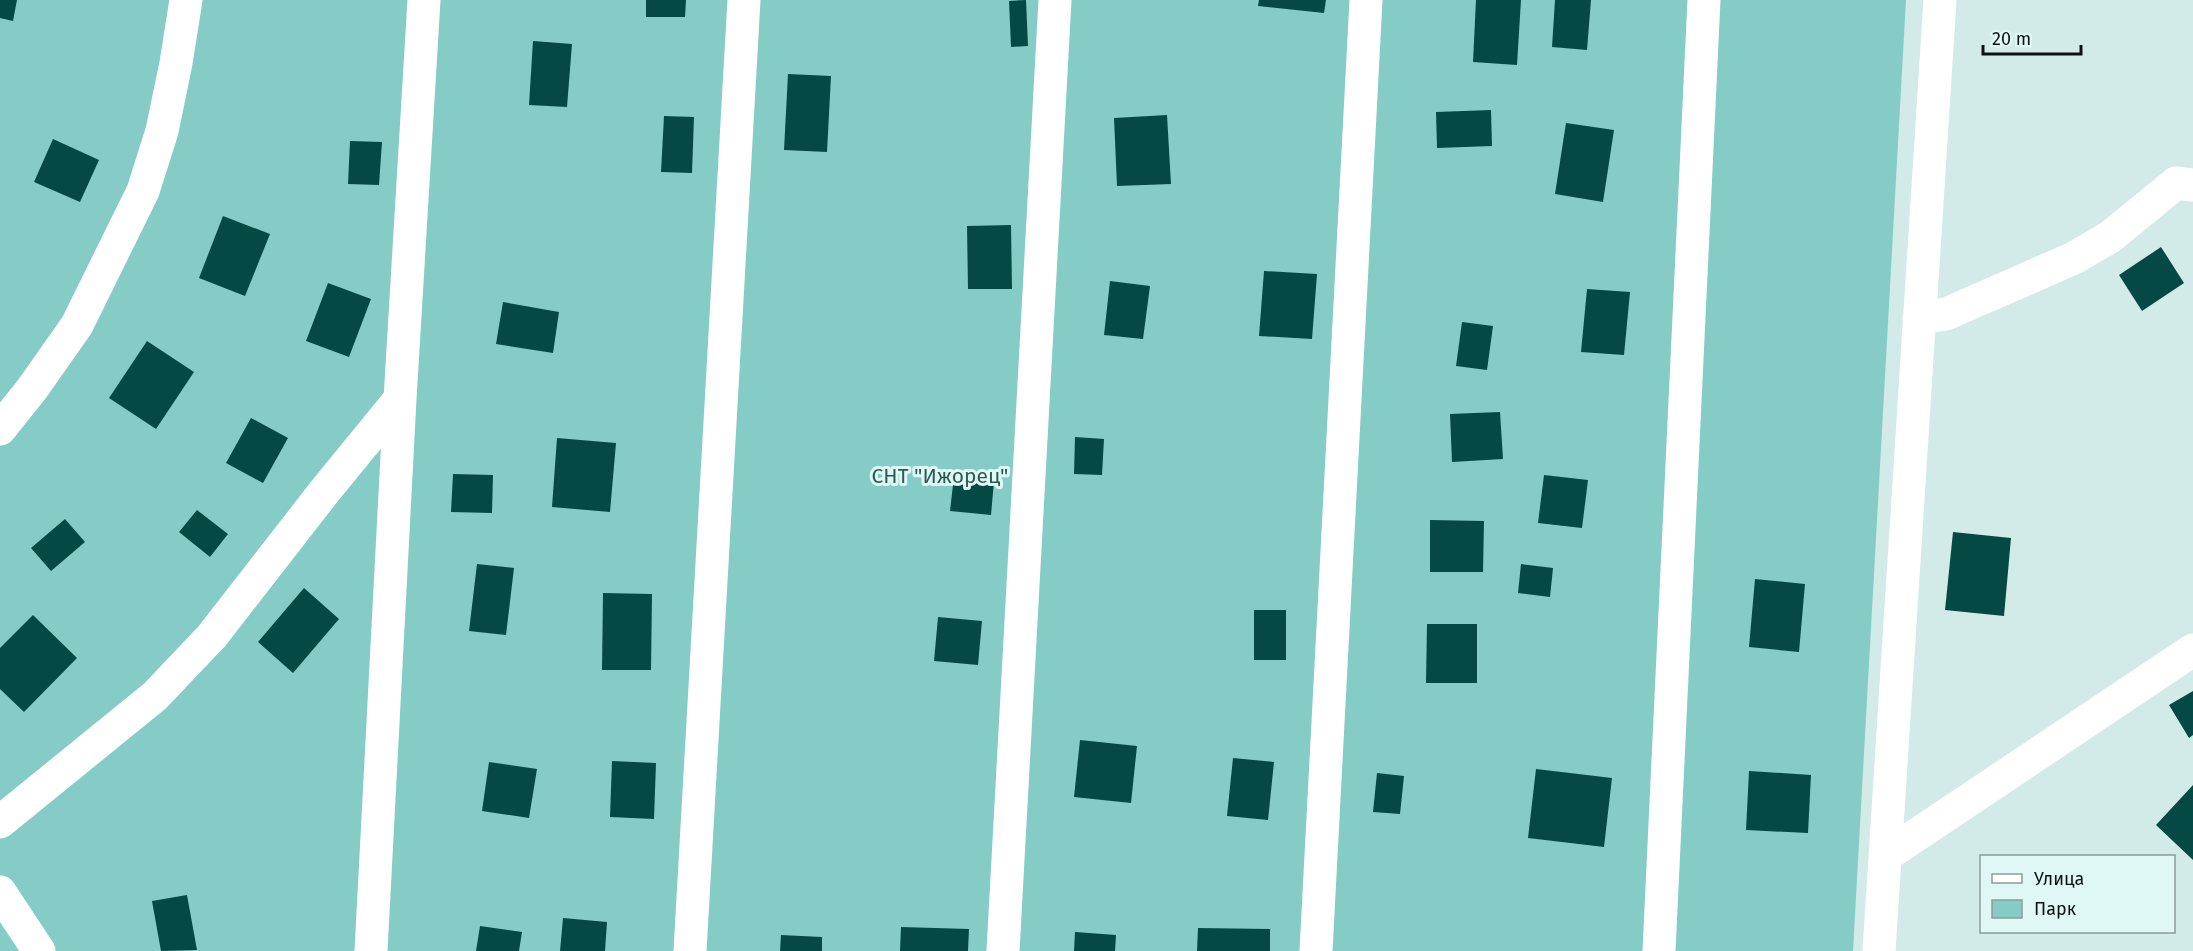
<svg xmlns="http://www.w3.org/2000/svg" width="2193" height="951" viewBox="0 0 2193 951" font-family="'Fira Sans',sans-serif">
<style>
.green{fill:#86ccc6}
.building{fill:#054945}
.lines{fill:none;stroke-linecap:round;stroke-linejoin:round}
.minor{stroke:#fff;stroke-width:33}
.labels{text-anchor:middle;dominant-baseline:central;stroke-width:6;stroke-linejoin:round;paint-order:stroke}
.park-label{font-size:21px;fill:#2b5b57;stroke:#e0f8f5}
</style>
<rect width="100%" height="100%" fill="#d3ebe8"/>
<path class="green" d="M0 0H1906L1853 951H0Z"/>
<path class="building" d="M0 0H17L13 21 0 18Z
M646 0H686L685 17H646Z
M1026 0 1028 46 1011 47 1009 1Z
M1259 0H1326L1324 13 1258 6Z
M1476 0H1521L1517 65 1473 62Z
M1555 0H1591L1587 50 1552 47Z
M533 41 572 44 567 107 529 105Z
M788 74 831 76 827 152 784 150Z
M1491 110 1492 146 1437 148 1436 112Z
M1167 115 1171 184 1117 186 1114 118Z
M664 116 694 117 692 173 661 172Z
M1566 123 1614 130 1603 202 1555 194Z
M53 139 99 160 80 202 34 182Z
M350 141 382 142 379 185 348 184Z
M223 216 270 234 245 296 199 278Z
M1011 225 1012 289H968L967 226Z
M2161 247 2184 283 2142 311 2119 275Z
M1264 271 1317 274 1312 339 1259 336Z
M1110 281 1150 286 1143 339 1104 335Z
M328 283 371 299 349 357 306 341Z
M1587 289 1630 292 1624 355 1581 352Z
M503 302 559 312 553 353 496 344Z
M1462 322 1493 326 1487 370 1456 366Z
M147 341 194 372 156 429 109 398Z
M1500 412 1503 459 1452 462 1450 414Z
M251 418 288 438 263 483 226 463Z
M1075 437 1104 439 1102 475 1074 474Z
M557 438 616 443 610 512 552 507Z
M453 474 493 475 492 513 451 512Z
M1544 475 1588 480 1582 528 1538 523Z
M954 476 994 481 991 515 950 511Z
M197 510 228 534 210 557 179 532Z
M65 519 85 542 51 571 31 548Z
M1430 520 1484 521 1483 572H1430Z
M1953 532 2011 538 2004 616 1945 610Z
M477 564 514 568 506 635 469 631Z
M1521 564 1553 568 1550 597 1518 593Z
M1755 579 1805 584 1799 652 1749 647Z
M304 588 339 619 293 673 258 642Z
M603 593 652 594 651 670H602Z
M1254 610H1286V660H1254Z
M33 615 77 658 24 712 0 689V648Z
M938 617 982 621 978 665 934 661Z
M1427 624H1477V683H1426Z
M2193 691V735L2189 738 2169 705Z
M1080 740 1137 746 1131 803 1074 797Z
M1233 758 1274 762 1268 820 1227 816Z
M612 761 656 763 654 819 610 817Z
M489 762 537 769 529 818 482 811Z
M1536 769 1612 778 1604 847 1528 838Z
M1749 771 1811 775 1808 833 1746 830Z
M1377 773 1404 776 1400 814 1373 812Z
M2193 785V860L2156 825Z
M187 895 197 950 161 951 152 901Z
M563 918 607 922 605 951H560Z
M480 926 522 932 519 951H476Z
M901 927 969 929 968 951H900Z
M1198 928 1270 929V951H1197Z
M1075 932 1116 935 1115 951H1074Z
M781 935 822 937V951H780Z"/>
<g class="lines">
<path class="minor" d="M1919 318 1946 314 2074 258 2110 237 2176 183 2193 185
M0 429 32 389 77 325 143 191 162 131 176 63 186 0
M0 822 155 696 212 636 324 492 400 399
M1885 856 2193 650
M0 892 39 951
M371 951 400 399 424 0
M690 951 744 0
M1003 951 1055 0
M1316 951 1366 0
M1659 951 1704 0
M1879 951 1940 0"/>
</g>
<g class="labels">
<g class="park-label">
<text x="940" y="476">СНТ "Ижорец"</text>
</g>
</g>
<rect x="1980" y="855" width="195" height="78" fill="#e0f8f5" stroke="#8b9c9a" stroke-width="1.5"/>
<rect x="1992" y="874" width="30" height="9" fill="#ffffff" stroke="#8b9c9a" stroke-width="1.5"/>
<text x="2034" y="885" font-size="18" fill="#0b1312">Улица</text>
<rect x="1992" y="900" width="30" height="18" fill="#86ccc6" stroke="#8b9c9a" stroke-width="1.5"/>
<text x="2034" y="915" font-size="18" fill="#0b1312">Парк</text>
<path d="M1983 45v9h98v-9" fill="none" stroke="#0b1312" stroke-width="3"/>
<text x="1992" y="45" font-size="18" fill="#0b1312" stroke="#e0f8f5" stroke-width="4.5" paint-order="stroke">20 m</text>
</svg>
